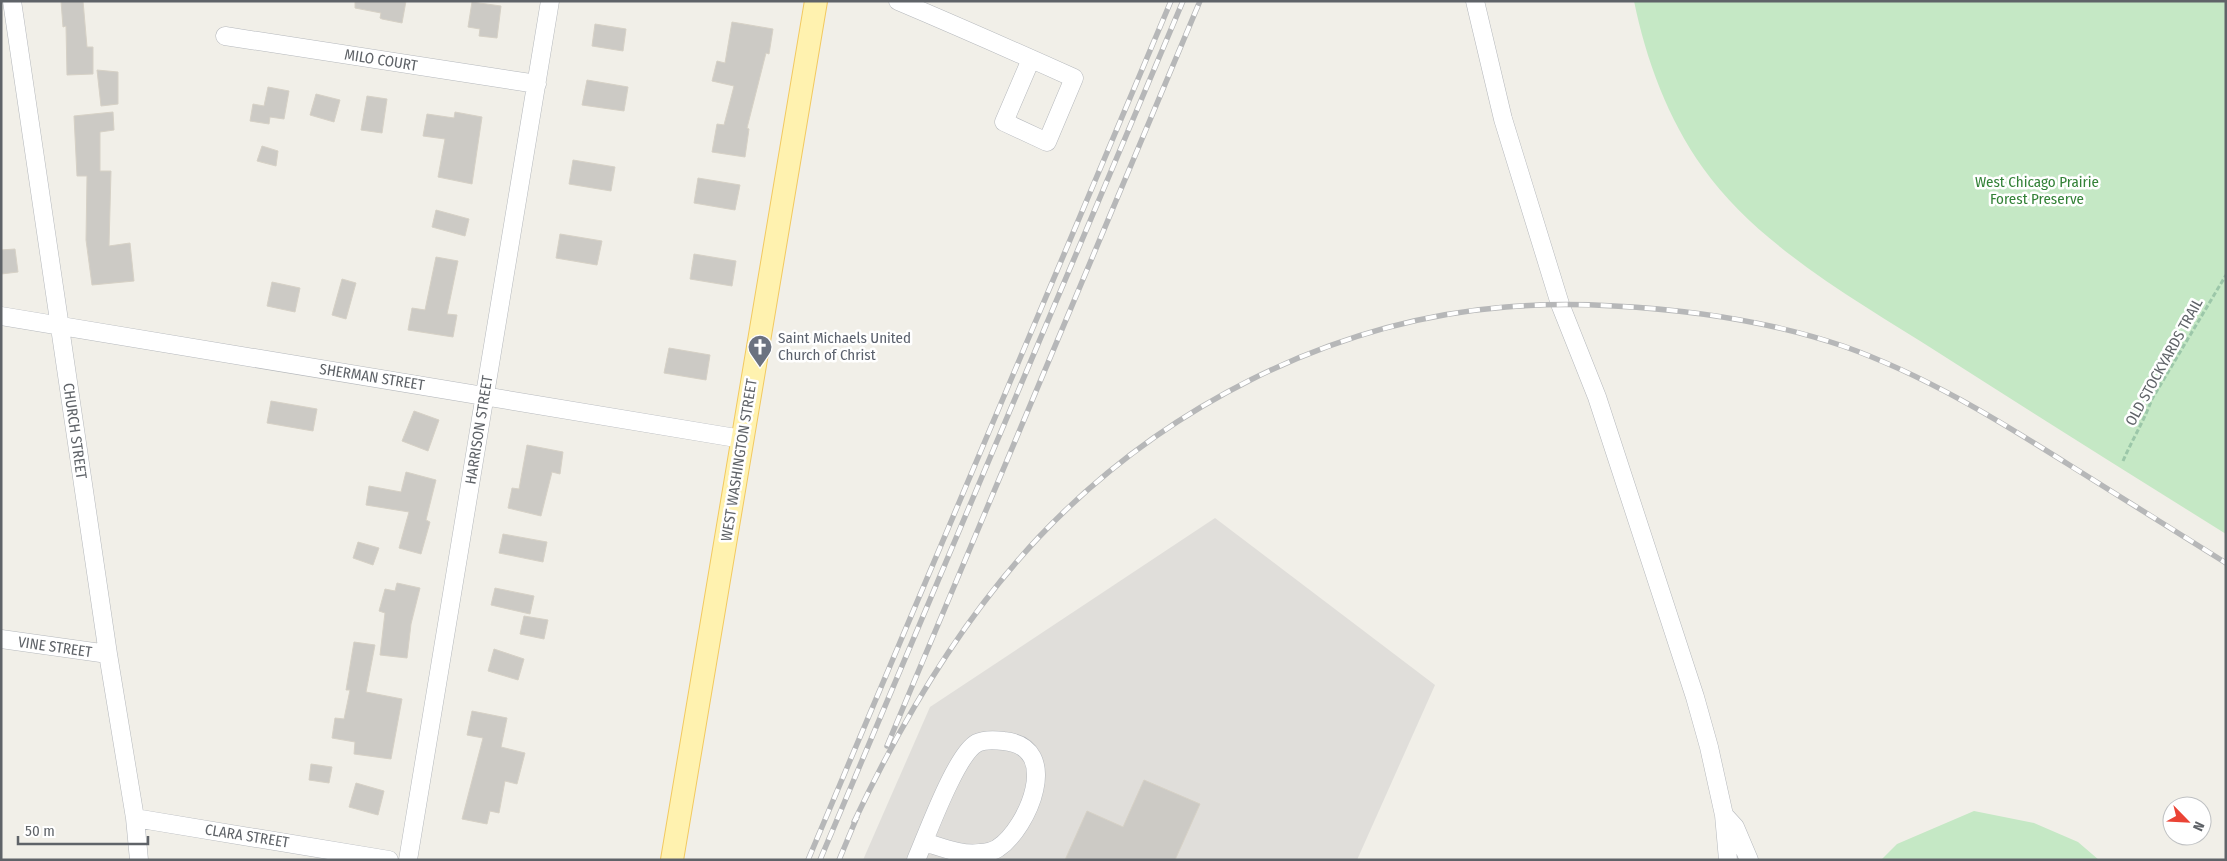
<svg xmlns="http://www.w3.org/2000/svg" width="2227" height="861" viewBox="0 0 2227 861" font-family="'Fira Sans Condensed',sans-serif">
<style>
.industrial{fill:#e0deda}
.green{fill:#c5e8c5}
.building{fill:#cccac5;stroke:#d6d1c6}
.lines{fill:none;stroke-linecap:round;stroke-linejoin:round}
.minor-casing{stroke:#b5b8bc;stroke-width:19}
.major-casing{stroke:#f2c960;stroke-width:24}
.path{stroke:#9cc7a9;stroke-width:3;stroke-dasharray:5 2.5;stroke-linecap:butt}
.minor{stroke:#fff;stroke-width:18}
.major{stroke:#fff2af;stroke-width:22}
.rail-casing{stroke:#b6b7b8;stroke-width:5.5}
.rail{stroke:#fff;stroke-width:4;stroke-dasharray:11;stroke-linecap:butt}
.labels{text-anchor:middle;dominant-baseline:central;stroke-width:5;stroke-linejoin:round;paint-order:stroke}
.street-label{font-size:15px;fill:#5f6368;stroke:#fff}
.park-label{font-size:15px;fill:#348238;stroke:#fff}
.worship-label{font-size:15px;fill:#5b616d;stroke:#fff;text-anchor:start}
</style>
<rect width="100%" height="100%" fill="#f1efe8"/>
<path class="industrial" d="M1215 518 1435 685 1357 860H863L930 707Z"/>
<path class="green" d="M1634 1H2226V534C2130 474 2034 414 1939 353 1859 302 1759 247 1703 168 1668 119 1646 60 1634 1Z
M1974 811 2034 823 2078 842 2099 860H1881L1897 844Z"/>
<path class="building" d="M61 1H83L87 47H93V74L67 75 66 26 63 27Z
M355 1H406L402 23 382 19 380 18 381 13 355 8Z
M472 2 501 6 497 38 479 36 480 29 468 27Z
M732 22 773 29 769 54 766 53 747 128 749 129 745 157 712 152 717 124 724 125 734 86 712 81 717 61 725 63Z
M595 24 626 29 623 51 592 46Z
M97 70 118 72V104L101 106Z
M587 80 628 87 624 111 582 105Z
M268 87 289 91 284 119 270 117 269 124 250 121 253 104 264 106Z
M316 94 340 100 334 122 310 115Z
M367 96 387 99 382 133 361 130Z
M113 112 114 130 100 132V171H111L109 246 130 243 134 281 92 285 86 240 87 176H77L74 116Z
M455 112 482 117 472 184 438 177 445 139 423 136 427 114 454 118Z
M262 146 278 151 276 166 257 161Z
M573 160 615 167 611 191 569 184Z
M698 178 740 185 735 210 694 203Z
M436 210 469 219 465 236 432 227Z
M560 234 602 241 597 265 556 258Z
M15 249 18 272 1 274V250Z
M694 254 736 261 732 286 690 279Z
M436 257 458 261 447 314 457 315 453 337 408 330 412 308 425 310Z
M342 279 356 283 346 319 332 315Z
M272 282 300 288 295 312 267 306Z
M669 348 710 355 706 380 664 373Z
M271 401 317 409 313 431 267 423Z
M414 411 439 420 428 451 402 441Z
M527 445 563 452 560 474 552 472 541 516 508 508 512 488 519 489Z
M406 472 436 480 426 520 430 522 421 554 399 548 409 512 366 505 369 486 401 492Z
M503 534 547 542 543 562 499 553Z
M358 542 379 548 373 565 353 558Z
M397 583 420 588 411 624 407 658 380 655 385 613 379 611 385 589 395 591Z
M495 588 534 596 530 614 491 605Z
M524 616 548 620 544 639 520 634Z
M354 642 375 645 366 692 402 699 391 759 354 754 355 742 332 738 335 718 344 719 350 690H346Z
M494 649 524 659 518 680 488 671Z
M472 711 507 718 501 747 525 753 517 784 505 781 499 813 490 811 487 824 462 819 483 738 467 735Z
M311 764 332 767 329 783 309 780Z
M1144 780 1200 804 1175 860H1065L1087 811 1123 827Z
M356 783 384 791 378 815 349 807Z"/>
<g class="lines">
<defs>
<path id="minor" d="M12 1 108 654 135 818 139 860
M898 1C957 26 1016 52 1074 78L1047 142 1004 122 1031 59
M1475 1 1503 119 1560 304 1597 397 1695 697 1709 747 1724 815 1735 827 1749 860
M225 36 537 84
M1 316 742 439
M1 639 108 654
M1724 815 1728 860
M135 818 389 860
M408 860 550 1
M916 860C927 835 956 754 977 743 985 739 996 740 1004 741 1063 747 1028 828 998 848 994 851 985 853 980 853 962 856 941 847 924 842"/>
<path id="major" d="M672 860 816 1"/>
</defs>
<use href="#minor" class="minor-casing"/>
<use href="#major" class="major-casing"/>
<path class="path" d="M2123 461C2132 440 2144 421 2152 399L2226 275"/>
<use href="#minor" class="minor"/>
<use href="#major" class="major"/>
<defs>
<path id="rail" d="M887 746 1200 1
M854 822C902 720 962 619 1039 537 1160 409 1330 321 1506 307 1542 304 1578 304 1614 306 1692 310 1769 321 1843 346 1925 375 1998 420 2071 466 2122 498 2174 530 2226 563
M808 860 1171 1
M820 860 1183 1
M839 860 857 817"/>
</defs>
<use href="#rail" class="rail-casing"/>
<use href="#rail" class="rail"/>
</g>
<defs>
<symbol id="church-pin" viewBox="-11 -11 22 30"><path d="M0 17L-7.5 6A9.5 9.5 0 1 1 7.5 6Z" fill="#6b7280" stroke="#fff"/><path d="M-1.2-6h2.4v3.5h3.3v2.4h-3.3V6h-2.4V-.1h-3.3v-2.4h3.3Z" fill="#fff"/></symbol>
</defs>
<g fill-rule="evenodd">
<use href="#church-pin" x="746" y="333" width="28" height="38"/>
</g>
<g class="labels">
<g class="street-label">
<text transform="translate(381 60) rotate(9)">MILO COURT</text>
<text transform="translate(2164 362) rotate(-61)">OLD STOCKYARDS TRAIL</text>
<text transform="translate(372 377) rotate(9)">SHERMAN STREET</text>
<text transform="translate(479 430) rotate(-81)">HARRISON STREET</text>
<text transform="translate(75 431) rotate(82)">CHURCH STREET</text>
<text transform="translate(739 460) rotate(-81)">WEST WASHINGTON STREET</text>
<text transform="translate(55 647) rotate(8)">VINE STREET</text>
<text transform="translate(247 836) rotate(9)">CLARA STREET</text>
</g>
<g class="park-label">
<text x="2037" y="182">West Chicago Prairie<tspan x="2037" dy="17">Forest Preserve</tspan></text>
</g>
<g class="worship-label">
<text x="778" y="338">Saint Michaels United<tspan x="778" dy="17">Church of Christ</tspan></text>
</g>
</g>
<rect width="2227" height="861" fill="none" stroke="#5f6368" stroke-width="5"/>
<g transform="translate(2187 821) rotate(114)"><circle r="24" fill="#ffffff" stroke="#bfc1c3"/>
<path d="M0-4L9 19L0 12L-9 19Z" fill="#ea4335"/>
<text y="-8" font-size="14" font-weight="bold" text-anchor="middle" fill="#5f6368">N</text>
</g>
<path d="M18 836v8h130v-8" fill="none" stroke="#5f6368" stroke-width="2.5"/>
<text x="25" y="836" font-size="15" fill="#5f6368" stroke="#ffffff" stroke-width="4" paint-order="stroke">50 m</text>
</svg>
